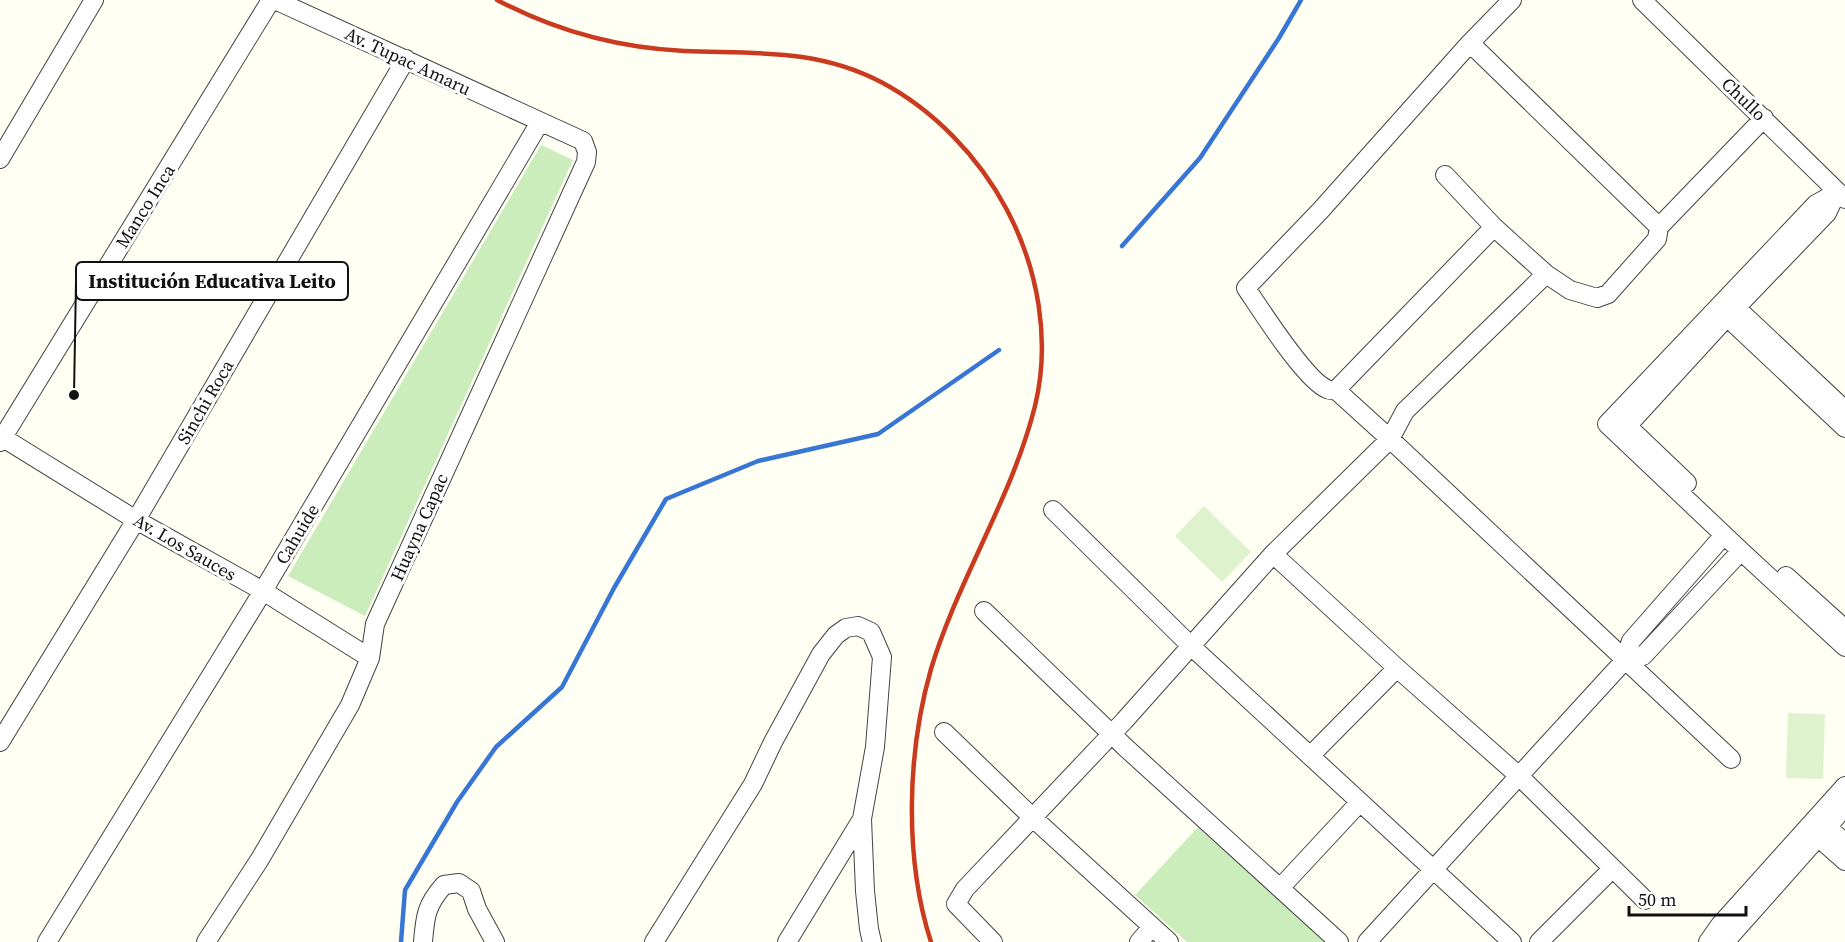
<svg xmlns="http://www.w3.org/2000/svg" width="1845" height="942" viewBox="0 0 1845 942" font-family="'Source Serif 4',serif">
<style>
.green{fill:#caedbb}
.pitch{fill:#def3cd}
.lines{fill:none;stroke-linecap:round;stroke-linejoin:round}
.stream{stroke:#3876d5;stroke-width:4.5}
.minor-casing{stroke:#444;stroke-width:20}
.minor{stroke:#fff;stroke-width:18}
.rail{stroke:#ca3a1f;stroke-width:4.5}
.labels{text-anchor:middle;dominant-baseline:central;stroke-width:6;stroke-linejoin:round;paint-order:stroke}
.street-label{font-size:18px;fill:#111;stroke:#fff}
.leader{fill:none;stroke:#111;stroke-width:2}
.callout-dot{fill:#111;stroke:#fff;stroke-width:2}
.callout{fill:#fff;stroke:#111;stroke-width:2}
.callout-label{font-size:20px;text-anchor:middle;font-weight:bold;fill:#111}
</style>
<rect width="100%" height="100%" fill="#fffff4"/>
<path class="green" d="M541 145 573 160 365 616 288 576Z
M1198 827 1325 942H1187L1135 895Z"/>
<path class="pitch" d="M1204 506 1251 552 1222 582 1175 536Z
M1788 713 1825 714 1823 779 1786 778Z"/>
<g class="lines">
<path class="stream" d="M1122 246 1200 158 1279 38 1301 0
M401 942 405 890 457 802 496 747 562 687 614 588 666 499 758 461 878 434 999 350"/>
<defs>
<path id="minor" d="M1512 0 1470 43 1320 211 1246 288C1261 310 1305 380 1327 389 1330 391 1332 390 1336 390L1390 439 1731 759
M1642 0 1845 199
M1470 43 1659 227
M0 159 94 0
M1445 175 1494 227 1546 274 1570 290 1597 298 1608 294 1657 239 1659 227 1764 118
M1838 192 1816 204 1607 424 1741 551 1845 647
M1728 300 1845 410
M1727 317 1845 428
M1336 390 1494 227
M1620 419 1687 483
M1619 435 1727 317 1827 213 1837 192
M0 436 136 520 263 591 370 658
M0 442 271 0
M1053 510 1192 647 1512 942
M1273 554 1397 668 1519 776 1645 900
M1786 576 1845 629
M984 611 1125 747 1339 942
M1625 660 1643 656 1741 551
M944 732 1032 817 1169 942
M0 742 136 520 406 59
M1310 756 1397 668
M1820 820 1845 843
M1810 830 1845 861
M1280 888 1360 802
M47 942 263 591 540 122
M206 942 260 859 350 705 370 658 375 624 586 162 587 152 583 141 275 0
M423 942C425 917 426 905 444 885L459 883 471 891 477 909 495 942
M654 942 753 784 773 742 821 654 836 635 846 628 858 626 871 632 882 657 875 747 862 819 865 891 869 929 872 942
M787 942 862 819
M993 942 956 904 965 889 1124 721 1273 554 1390 439 1405 411 1546 274
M1139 942 1152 927
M1367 942 1625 660 1631 641 1724 535
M1539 942 1612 869
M1708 942 1720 925 1845 786
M1725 942 1845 807"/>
</defs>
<use href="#minor" class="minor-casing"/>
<use href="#minor" class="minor"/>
<path class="rail" d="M497 0C554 30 619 48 684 51 754 54 816 48 881 82 934 110 979 157 1007 210 1038 269 1051 340 1035 406 1012 498 958 579 931 669 907 753 904 858 931 942"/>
</g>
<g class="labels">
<g class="street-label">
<text transform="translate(408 61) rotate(25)">Av. Tupac Amaru</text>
<text transform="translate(1744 99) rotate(44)">Chullo</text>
<text transform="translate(145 206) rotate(-58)">Manco Inca</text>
<text transform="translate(205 402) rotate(-60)">Sinchi Roca</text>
<text transform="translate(419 527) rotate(-66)">Huayna Capac</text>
<text transform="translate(297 534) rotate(-59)">Cahuide</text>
<text transform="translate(185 547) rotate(30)">Av. Los Sauces</text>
</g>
</g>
<path class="leader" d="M74 395L76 281"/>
<circle class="callout-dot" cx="74" cy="395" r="6"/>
<rect class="callout" x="76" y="262" width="272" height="38" rx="6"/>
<g class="callout-label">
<text x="212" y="288">Institución Educativa Leito</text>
</g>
<path d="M1629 906v9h117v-9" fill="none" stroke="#111111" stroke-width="3"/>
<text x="1638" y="906" font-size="18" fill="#111111" stroke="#ffffff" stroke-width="4.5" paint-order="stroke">50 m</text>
</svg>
